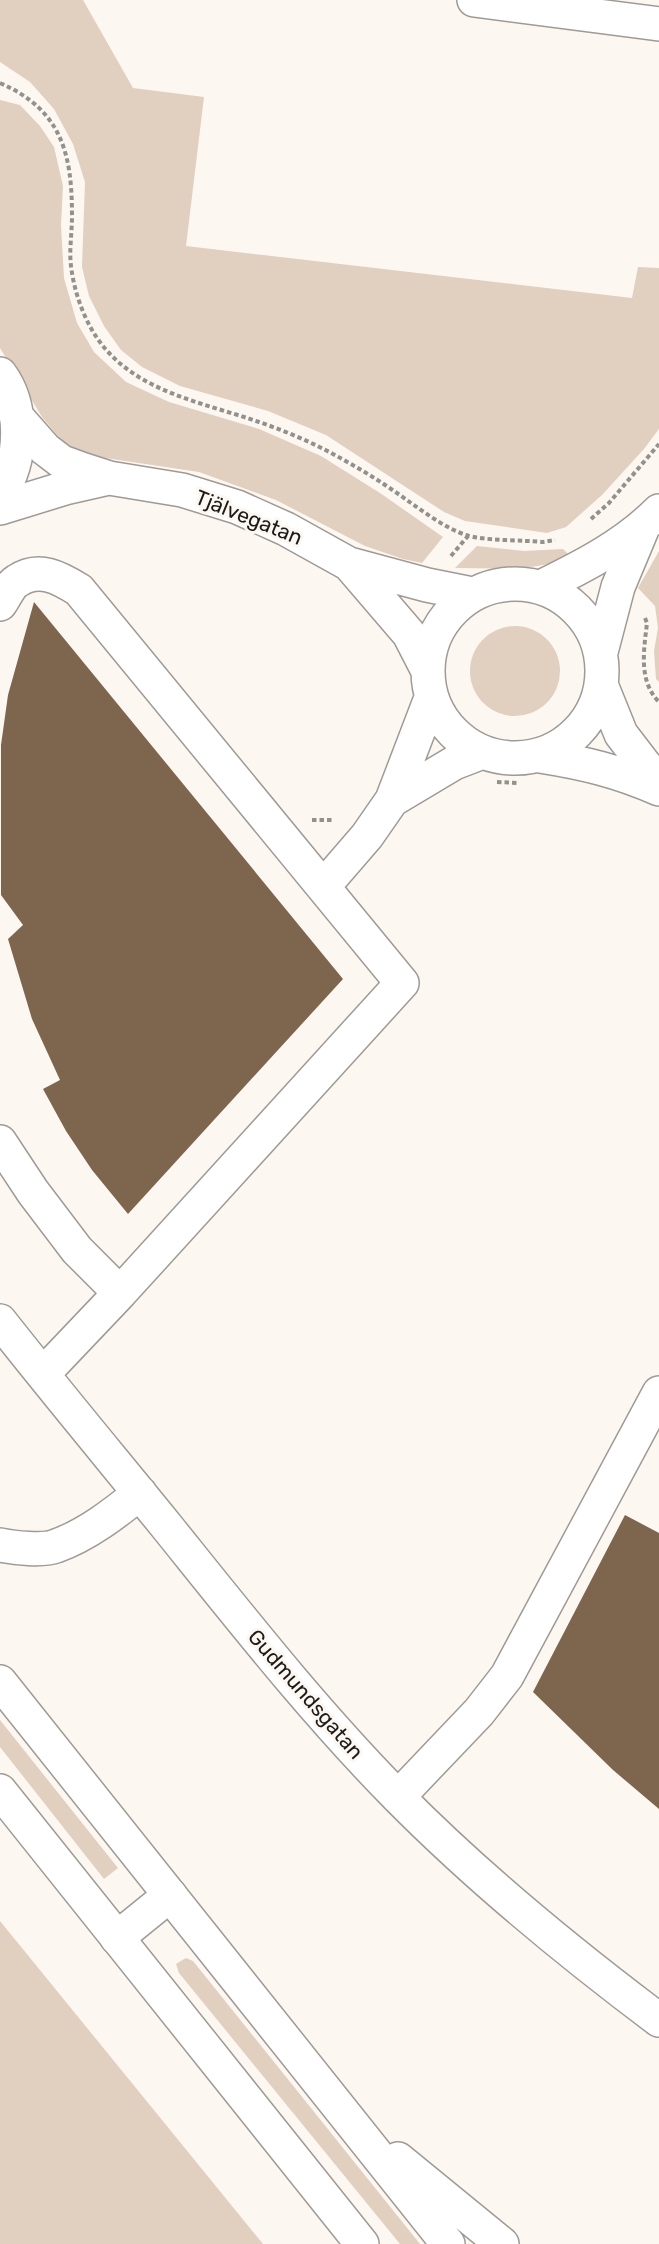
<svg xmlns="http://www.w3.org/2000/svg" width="659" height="2244" viewBox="0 0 659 2244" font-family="Rubik,sans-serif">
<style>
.green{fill:#e1cfbf}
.building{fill:#7e654e}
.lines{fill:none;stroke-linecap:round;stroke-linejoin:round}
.minor-casing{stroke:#a09a96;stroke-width:36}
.highway-casing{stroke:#a09a96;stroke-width:36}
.path{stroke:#94908c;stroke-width:4;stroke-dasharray:4.5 3;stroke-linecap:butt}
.minor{stroke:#fff;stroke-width:33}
.highway{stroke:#fff;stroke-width:33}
.labels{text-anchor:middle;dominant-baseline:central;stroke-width:6;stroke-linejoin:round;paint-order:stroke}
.street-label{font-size:21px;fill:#1d1b1a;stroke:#fdf7f2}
</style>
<rect width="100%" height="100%" fill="#fdf7f2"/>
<path class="green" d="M0 0H83L133 88 204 97 186 246 632 298 638 267 659 268V429L644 449 602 495 566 527 547 533 465 521 444 512 326 435 268 411 180 386 142 367 121 350 104 326 89 296 82 267 85 182 73 144 54 109 30 82 0 62Z
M0 100 20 105 40 126 54 147 63 186 61 225 64 278 77 323 94 352 126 382 169 402 259 429 321 456 380 493 443 537 422 563 403 559 365 546 276 500 199 472 85 455 62 441 42 417 0 348Z
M477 546 524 551 563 549 571 557C535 572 494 568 455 568Z
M659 551V682L656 679 654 651 658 628 655 606 638 588Z
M470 671a45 45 0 1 1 90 0a45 45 0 1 1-90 0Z
M0 1720 118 1868 104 1879 0 1747Z
M0 1921 263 2244H0Z
M186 1958 193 1961 420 2244H400L179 1973 176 1964Z"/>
<path class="building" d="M34 602 343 979 128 1214 92 1170 66 1131 43 1089 60 1080 32 1019 8 939 23 925 1 895V745L8 695Z
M625 1515 659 1533V1809L613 1770 533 1692Z"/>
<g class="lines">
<defs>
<path id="minor" d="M474 0 659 24
M0 374C24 406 23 461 0 494
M16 416 45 449 62 462 84 470 109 478 182 490 237 507 286 529 349 564 427 585 472 594
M0 508 65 488 109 478
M349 564 409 634 427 669
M428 671a87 87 0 1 1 174 0a87 87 0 1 1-174 0Z
M541 587C584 566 625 545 659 511
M0 604C5 597 10 585 17 581 39 566 60 578 79 590L402 983 120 1293 77 1250 33 1192 0 1142
M601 652 618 587 643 527
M602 687 621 734 644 764 659 780
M540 756C584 763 618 771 659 789
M392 800 454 763 480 753
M323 887 367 836 392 800 431 698
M0 1321C55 1391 112 1459 168 1528 242 1620 315 1713 398 1797 479 1879 567 1951 659 2020
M43 1374 120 1293
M0 1545C14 1548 44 1551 56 1546 87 1535 115 1513 140 1493
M398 1797 479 1712 507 1676 659 1393
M117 1938 170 1895"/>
<path id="highway" d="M0 1682 448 2244
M0 1791 362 2244
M398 2159 502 2244"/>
</defs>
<use href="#minor" class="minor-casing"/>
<use href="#highway" class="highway-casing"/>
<path class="path" d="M0 83C62 110 72 154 72 216 72 233 69 250 71 266 74 291 83 317 97 338 134 392 202 402 259 422 288 432 316 444 342 459 366 472 389 487 411 503 428 515 446 528 466 535 483 541 524 540 543 542L555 540
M591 519 609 503 659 444
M451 556 468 536
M645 618 647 623C644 649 638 681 659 702
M497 782 519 783
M312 820H334"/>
<use href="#minor" class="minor"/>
<use href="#highway" class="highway"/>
</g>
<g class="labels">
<g class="street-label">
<text transform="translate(249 517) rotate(22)">Tjälvegatan</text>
<text transform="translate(306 1694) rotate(49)">Gudmundsgatan</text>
</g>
</g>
</svg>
